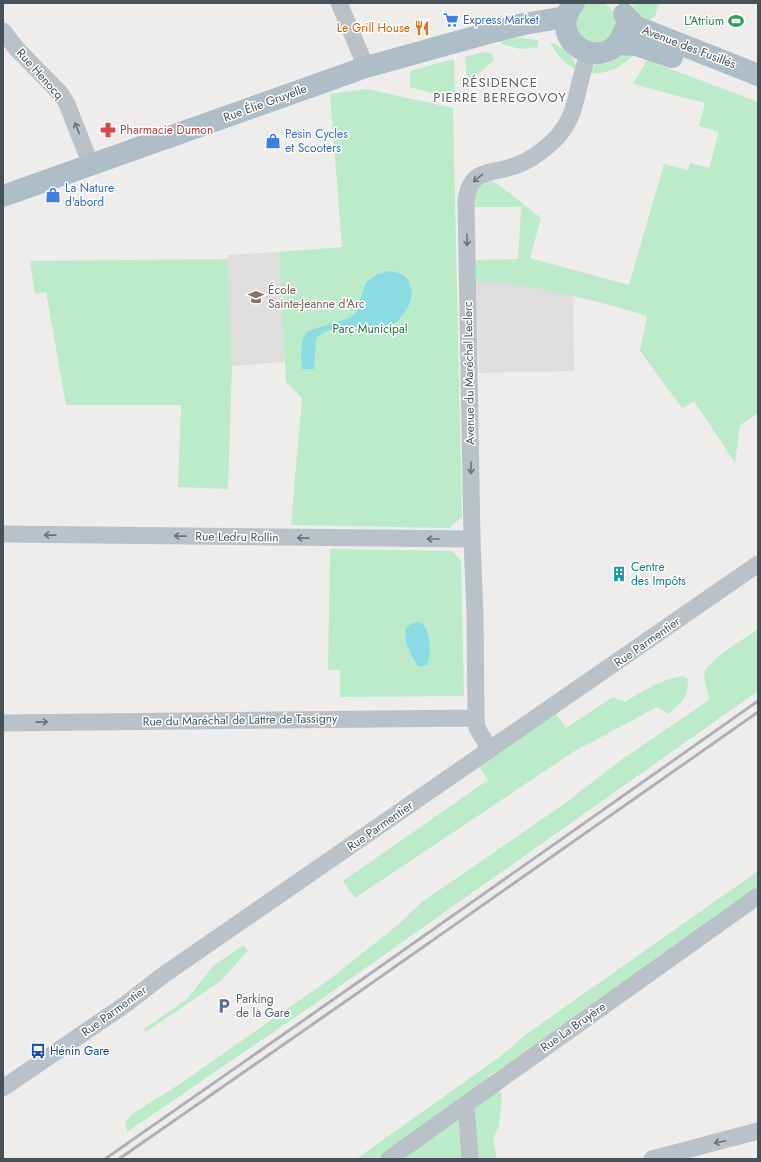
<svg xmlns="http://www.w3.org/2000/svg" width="761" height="1162" viewBox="0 0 761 1162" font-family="Jost,sans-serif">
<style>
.education{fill:#dfdddd}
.green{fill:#bcebc9}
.water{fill:#8bdbe5}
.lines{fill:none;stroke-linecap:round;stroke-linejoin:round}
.minor{stroke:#b8c2c8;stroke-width:17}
.major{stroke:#adbec9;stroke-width:22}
.rail{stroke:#aeb2b6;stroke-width:3}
.oneway{stroke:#68737a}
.labels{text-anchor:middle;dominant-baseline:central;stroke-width:3;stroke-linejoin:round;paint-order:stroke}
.shop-label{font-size:12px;fill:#366cbe;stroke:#fff;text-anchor:start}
.leisure-label{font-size:12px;fill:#27864d;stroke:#fff;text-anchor:end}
.food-label{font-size:12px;fill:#c56008;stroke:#fff;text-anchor:end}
.street-label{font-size:12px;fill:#465158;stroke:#fff}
.health-label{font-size:12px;fill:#be3a42;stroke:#fff;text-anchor:start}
.education-label{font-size:12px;fill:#785e54;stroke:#fff;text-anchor:start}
.park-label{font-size:12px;fill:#1c7340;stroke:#fff}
.culture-label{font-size:12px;fill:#0d838f;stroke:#fff;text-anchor:start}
.service-label{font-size:12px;fill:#4e5e75;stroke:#fff;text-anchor:start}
.transit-label{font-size:12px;fill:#164399;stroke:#fff;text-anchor:start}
.neighbourhood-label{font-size:13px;letter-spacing:1px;fill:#595d60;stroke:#fff}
</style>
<rect width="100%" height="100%" fill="#efecec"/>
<path class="education" d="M279 252 285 362 232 366 228 255Z
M476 281H497L573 295 574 371 479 373Z"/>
<path class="green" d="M589 3C594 3 601 2 605 4 613 8 620 20 616 29 613 34 606 39 602 43H588L578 34C577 20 573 9 589 3Z
M632 3H659L655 16 646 22 636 11Z
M518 38 538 40V47L520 49 501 44 503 39Z
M550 42C560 46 578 56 575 69 563 63 556 54 550 42Z
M637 51C624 65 611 75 590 73L592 69 596 65 609 63 625 54Z
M483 52 493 54V61L470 81 467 79 465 57Z
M454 59 455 95 442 96 410 87V71Z
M647 60 758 102V413L740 425 735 463 694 401 682 408 640 351 647 316C612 305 576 296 540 289 518 285 499 281 476 281V260L518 259 521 207H474C474 195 477 188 486 180L492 181 499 185 541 218 530 258 629 285 664 164 688 170 690 163 709 168 719 132 699 126 705 103 633 84Z
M367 89 453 108 462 517 449 528 291 525 302 398 286 382 279 252 342 247 330 94Z
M228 259 232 366 228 489 178 487 181 405H66L46 292 35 294 30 261Z
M330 549 452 551 461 561 464 696 340 697V670H328Z
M758 629V691L316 1003 127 1132 125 1122 132 1114 181 1083 330 979 399 924 422 902 564 804 621 760 709 700C708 691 703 681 705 672 707 661 747 637 758 629Z
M683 676 688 679C688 698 682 703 668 714L657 707 573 752 355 898 343 881 488 780 479 767 556 714 566 728 613 697 625 702C643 691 661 679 683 676Z
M758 871V886L506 1065 488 1076 502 1094 499 1126 493 1139 497 1159H356L498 1058 528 1033Z
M244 945 248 951 245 954 222 980 146 1032 144 1029 187 999 214 965Z"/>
<path class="water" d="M388 271C395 272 403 273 407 279 419 294 405 319 390 326 386 328 380 327 375 327 358 327 327 324 316 339L314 369H302C301 356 299 341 308 331L350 318 356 312 366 282 378 274Z
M418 622C431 624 432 656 427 665L421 667 417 665C411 654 393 624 418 622Z"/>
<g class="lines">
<path class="minor" d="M339 3 366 67
M3 31 16 48 61 94 67 104 91 165
M3 534 472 539
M3 723 476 718
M490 750 477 728 476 718 475 615 472 539 466 201C470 174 481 174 504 169 517 166 530 160 540 152 553 143 565 130 571 115 579 95 580 73 589 53
M3 1088 126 1004 162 976 758 564
M466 1104 470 1159
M389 1159 758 896
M652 1159 758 1131"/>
<path class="major" d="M574 3C543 42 608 78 624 31
M624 14 635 26 642 29 758 75
M617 44 637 45 672 57
M3 196 366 67 496 31 524 24 566 17"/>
<path class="rail" d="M105 1159 354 985 758 701
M119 1159 359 992 758 712"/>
</g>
<defs><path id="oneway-shaft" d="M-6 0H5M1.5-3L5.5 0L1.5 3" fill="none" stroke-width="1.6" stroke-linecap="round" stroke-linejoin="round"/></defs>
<g class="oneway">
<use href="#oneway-shaft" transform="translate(77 128) rotate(-112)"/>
<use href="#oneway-shaft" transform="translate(478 178) rotate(141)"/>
<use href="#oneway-shaft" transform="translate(467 240) rotate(89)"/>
<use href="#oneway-shaft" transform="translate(471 468) rotate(89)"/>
<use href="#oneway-shaft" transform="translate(50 535) rotate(-179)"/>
<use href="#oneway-shaft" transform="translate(180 536) rotate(-179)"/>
<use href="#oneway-shaft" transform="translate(303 538) rotate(-179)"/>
<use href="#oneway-shaft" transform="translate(433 539) rotate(-180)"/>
<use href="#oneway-shaft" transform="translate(42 722) rotate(-1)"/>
<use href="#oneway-shaft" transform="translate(720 1142) rotate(168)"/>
</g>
<defs>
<symbol id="supermarket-bare" viewBox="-9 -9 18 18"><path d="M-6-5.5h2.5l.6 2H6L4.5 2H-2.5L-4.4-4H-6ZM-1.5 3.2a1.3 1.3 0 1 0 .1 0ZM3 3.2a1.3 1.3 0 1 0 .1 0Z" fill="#3f7fe0" stroke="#fff" stroke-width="2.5" paint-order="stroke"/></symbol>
<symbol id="stadium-bare" viewBox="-9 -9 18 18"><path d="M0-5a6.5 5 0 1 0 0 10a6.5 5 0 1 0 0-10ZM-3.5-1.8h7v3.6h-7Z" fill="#2e9e5b" stroke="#fff" stroke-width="2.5" paint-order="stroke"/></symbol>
<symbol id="restaurant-bare" viewBox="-9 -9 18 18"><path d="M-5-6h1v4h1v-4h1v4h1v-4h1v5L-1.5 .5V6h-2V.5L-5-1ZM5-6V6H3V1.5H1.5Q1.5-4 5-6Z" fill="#e8710a" stroke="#fff" stroke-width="2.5" paint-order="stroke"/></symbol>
<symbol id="pharmacy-bare" viewBox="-9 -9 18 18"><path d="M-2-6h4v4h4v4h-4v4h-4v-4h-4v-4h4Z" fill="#e0444e" stroke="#fff" stroke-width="2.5" paint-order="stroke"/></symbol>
<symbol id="shop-bare" viewBox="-9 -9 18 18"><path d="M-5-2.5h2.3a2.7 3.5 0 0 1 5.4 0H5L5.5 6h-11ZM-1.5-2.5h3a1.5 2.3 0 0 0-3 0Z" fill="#3f7fe0" stroke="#fff" stroke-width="2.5" paint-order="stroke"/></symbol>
<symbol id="school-bare" viewBox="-9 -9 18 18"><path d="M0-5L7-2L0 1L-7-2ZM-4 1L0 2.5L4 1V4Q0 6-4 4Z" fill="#8d6e63" stroke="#fff" stroke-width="2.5" paint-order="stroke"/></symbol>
<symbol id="building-bare" viewBox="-9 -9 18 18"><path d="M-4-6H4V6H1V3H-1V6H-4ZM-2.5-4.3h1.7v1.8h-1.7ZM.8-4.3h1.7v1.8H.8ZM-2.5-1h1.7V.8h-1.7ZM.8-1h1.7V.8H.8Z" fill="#0f9aa8" stroke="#fff" stroke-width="2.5" paint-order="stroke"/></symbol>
<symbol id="parking-bare" viewBox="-9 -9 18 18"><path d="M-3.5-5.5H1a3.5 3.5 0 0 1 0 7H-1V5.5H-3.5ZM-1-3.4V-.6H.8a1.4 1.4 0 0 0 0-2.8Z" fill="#5c6f8a" stroke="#fff" stroke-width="2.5" paint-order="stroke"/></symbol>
<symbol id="bus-bare" viewBox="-9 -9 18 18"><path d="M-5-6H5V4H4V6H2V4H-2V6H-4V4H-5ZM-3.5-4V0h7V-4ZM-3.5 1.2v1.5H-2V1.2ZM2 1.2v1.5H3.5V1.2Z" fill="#1a4fb4" stroke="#fff" stroke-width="2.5" paint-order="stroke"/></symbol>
</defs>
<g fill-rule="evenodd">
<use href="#supermarket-bare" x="440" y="9" width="22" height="22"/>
<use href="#stadium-bare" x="725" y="10" width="22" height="22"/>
<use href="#restaurant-bare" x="411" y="17" width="22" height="22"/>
<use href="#pharmacy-bare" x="97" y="119" width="22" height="22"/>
<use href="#shop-bare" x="262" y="130" width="22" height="22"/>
<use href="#shop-bare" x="42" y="184" width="22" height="22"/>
<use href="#school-bare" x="245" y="286" width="22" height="22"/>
<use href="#building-bare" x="608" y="563" width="22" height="22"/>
<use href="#parking-bare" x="213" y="995" width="22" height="22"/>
<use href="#bus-bare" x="27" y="1040" width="22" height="22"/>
</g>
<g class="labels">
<g class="shop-label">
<text x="463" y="20">Express Market</text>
<text x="285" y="134">Pesin Cycles<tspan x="285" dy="14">et Scooters</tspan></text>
<text x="65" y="188">La Nature<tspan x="65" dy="14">d'abord</tspan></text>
</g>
<g class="leisure-label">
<text x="724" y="21">L'Atrium</text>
</g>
<g class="food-label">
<text x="410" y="28">Le Grill House</text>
</g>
<g class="street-label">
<text transform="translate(689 47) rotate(21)">Avenue des Fusillés</text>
<text transform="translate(40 74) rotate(48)">Rue Henocq</text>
<text transform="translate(265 103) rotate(-20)">Rue Élie Gruyelle</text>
<text transform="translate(469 373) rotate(-91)">Avenue du Maréchal Leclerc</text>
<text transform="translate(237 537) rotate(1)">Rue Ledru Rollin</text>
<text transform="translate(647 642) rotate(-35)">Rue Parmentier</text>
<text transform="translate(240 720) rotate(-1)">Rue du Maréchal de Lattre de Tassigny</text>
<text transform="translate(380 826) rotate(-35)">Rue Parmentier</text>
<text transform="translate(114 1011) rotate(-36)">Rue Parmentier</text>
<text transform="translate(573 1027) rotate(-35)">Rue La Bruyère</text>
</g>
<g class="health-label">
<text x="120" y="130">Pharmacie Dumon</text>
</g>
<g class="education-label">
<text x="268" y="290">École<tspan x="268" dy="14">Sainte-Jeanne d'Arc</tspan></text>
</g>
<g class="park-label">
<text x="370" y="329">Parc Municipal</text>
</g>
<g class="culture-label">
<text x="631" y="567">Centre<tspan x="631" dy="14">des Impôts</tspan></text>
</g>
<g class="service-label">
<text x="236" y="999">Parking<tspan x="236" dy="14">de la Gare</tspan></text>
</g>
<g class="transit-label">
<text x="50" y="1051">Hénin Gare</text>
</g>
<g class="neighbourhood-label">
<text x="500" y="82">RÉSIDENCE<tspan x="500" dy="15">PIERRE BEREGOVOY</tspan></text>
</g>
</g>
<rect width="761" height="1162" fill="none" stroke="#465158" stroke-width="8"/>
</svg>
